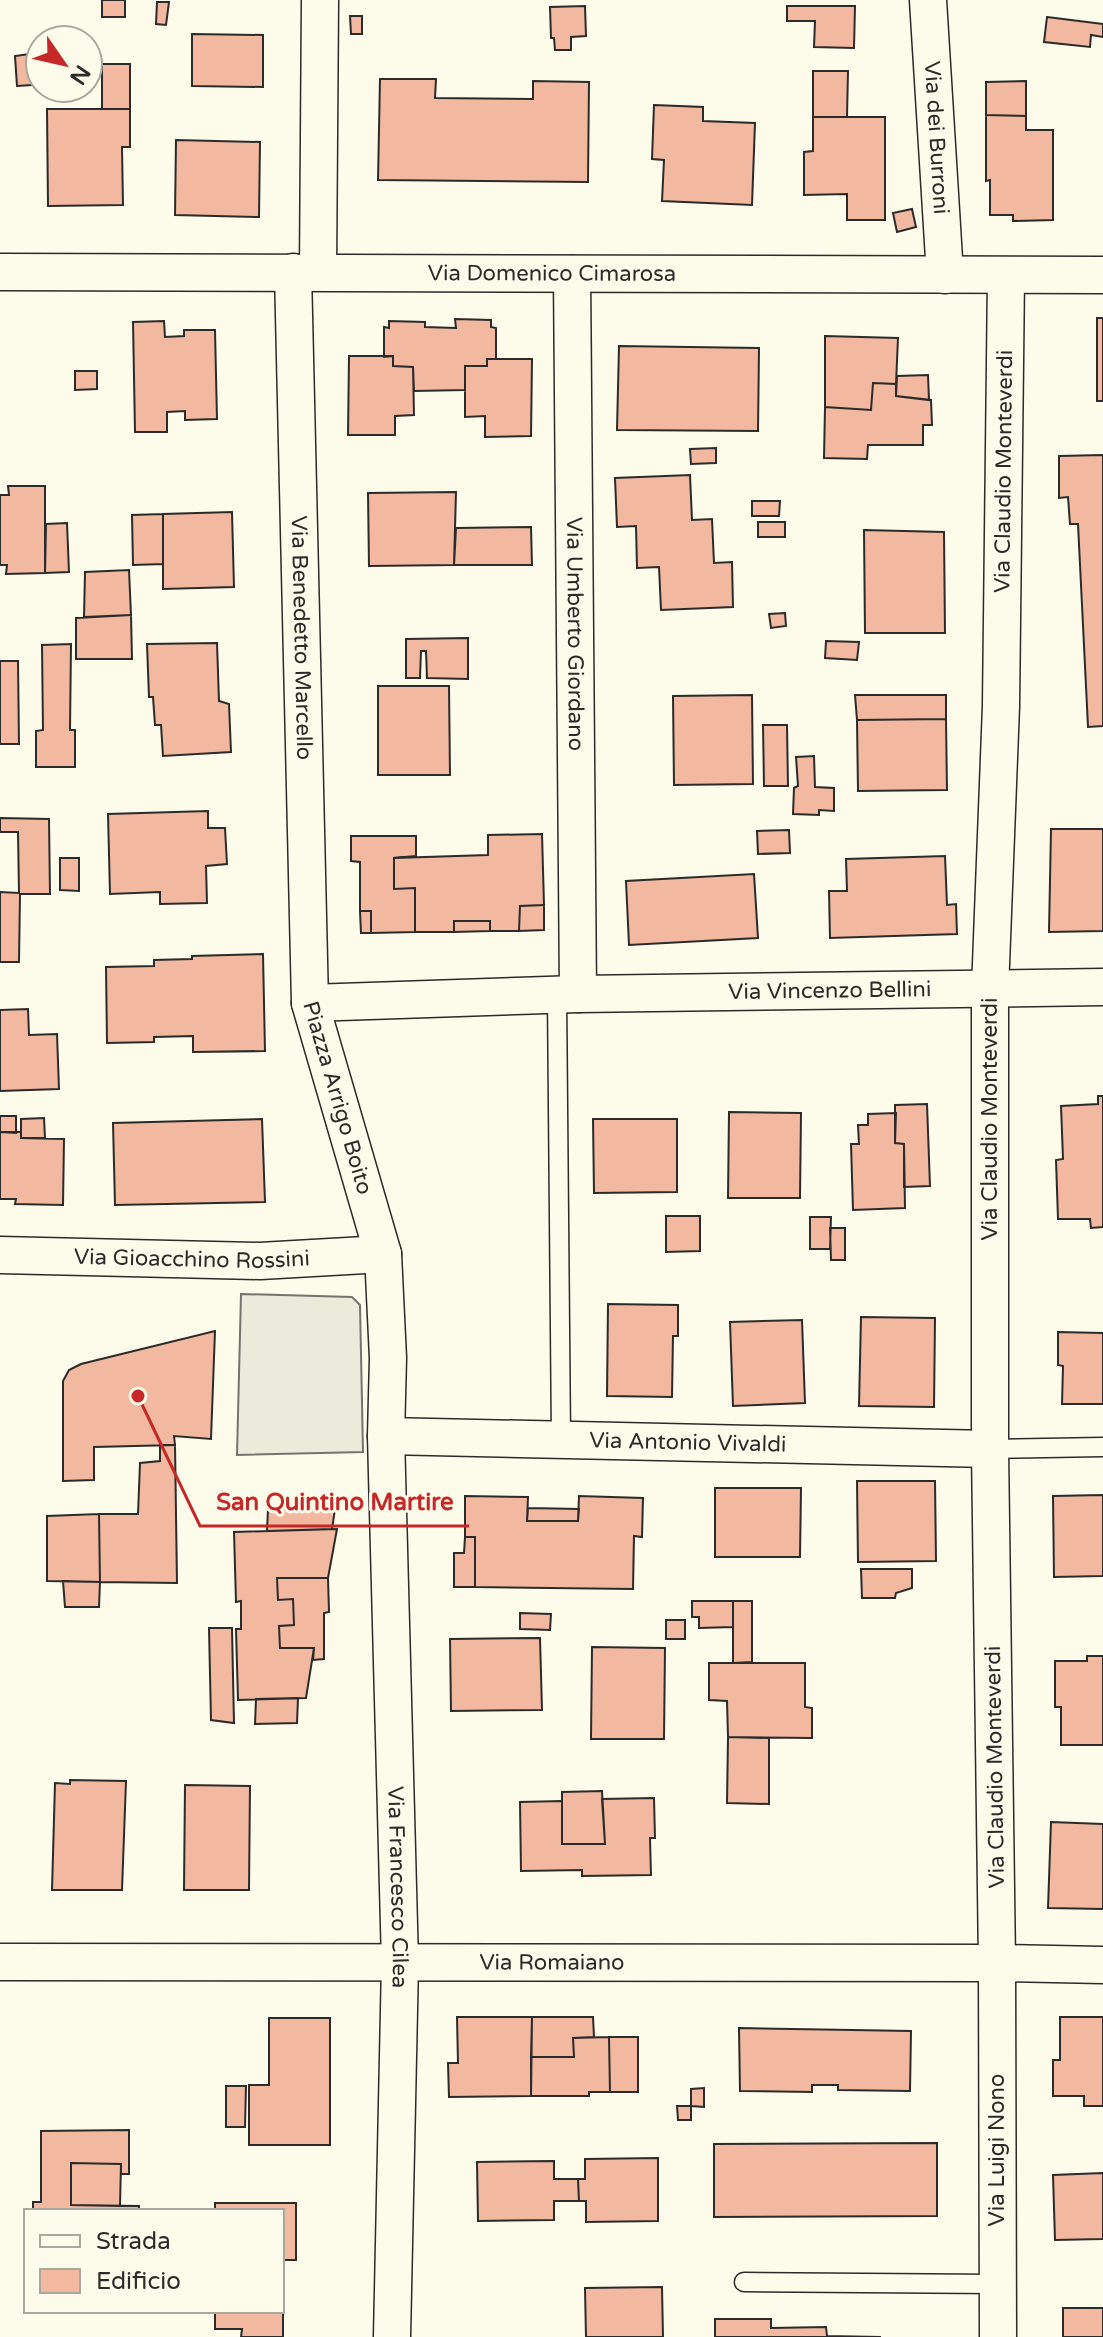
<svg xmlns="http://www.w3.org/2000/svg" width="1103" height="2337" viewBox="0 0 1103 2337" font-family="'Varela Round',sans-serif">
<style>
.parking{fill:#eceadb;stroke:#74746e;stroke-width:2}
.building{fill:#f2b8a0;stroke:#2b2b2b;stroke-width:2}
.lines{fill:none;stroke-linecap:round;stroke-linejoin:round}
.lane-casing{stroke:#2b2b2b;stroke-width:21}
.street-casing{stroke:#2b2b2b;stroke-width:39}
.lane{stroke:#fdfbea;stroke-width:18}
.street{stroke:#fdfbea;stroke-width:36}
.labels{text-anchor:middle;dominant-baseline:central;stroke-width:6;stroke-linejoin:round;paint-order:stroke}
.street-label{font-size:22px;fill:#2b2b2b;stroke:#fdfbea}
.leader{fill:none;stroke:#c62828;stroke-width:3}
.callout-dot{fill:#c62828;stroke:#fdfbea;stroke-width:3}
.callout-label{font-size:24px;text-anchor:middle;font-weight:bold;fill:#c62828;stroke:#fdfbea;stroke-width:6;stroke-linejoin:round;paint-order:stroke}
</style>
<rect width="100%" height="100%" fill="#fdfbea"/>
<path class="parking" d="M241 1294 352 1297 360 1305 363 1452 237 1455Z"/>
<path class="building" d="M102 0H125V17H102Z
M157 2H169L166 25 156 24Z
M585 6 586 36 571 37V50H555L554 38H551L550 7Z
M787 6H855L854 48 814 47 815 21H787Z
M350 16H362V34H351Z
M1047 17 1103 24V37L1091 35 1090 47 1044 42Z
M192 34 263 35V87L192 86Z
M30 54 32 85 17 86 15 56Z
M102 64H130V109H102Z
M813 71H848L847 117H813Z
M380 79H436L435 98 533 99V81L589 82 588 182 378 180Z
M1026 81V116L986 115V82Z
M654 105 703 107V121L755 123 752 205 662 201 664 160 652 159Z
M47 109H130V147H122L123 205 48 206Z
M986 115 1026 116V130H1053V220L1013 221V215H990V180L986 181Z
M813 117H885V220H847V194L804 195V152L813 151Z
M176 140 260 142 259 217 175 215Z
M912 209 916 227 897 232 893 213Z
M1097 318H1103V401H1097Z
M455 319 491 320V327L496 328V359H487V366H465V390L414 391 413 367 393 366V356L384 357V327L389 328V321L425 322V327L456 328Z
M164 321 165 337 184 336V330H215L217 419 185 420V411L167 412V432H135L133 322Z
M825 336 898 338 896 384 873 383 871 410 825 407Z
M619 346 759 348 758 431 617 430Z
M349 356H393V366L413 367 414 415 395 416V435H348Z
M487 359H532L531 436 485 437V416L465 417V366H487Z
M75 371H97V389L75 390Z
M928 375 929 400 896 396 897 376Z
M873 383 896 384V396L931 400 932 425H923V445H868L867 459 824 458 825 407 871 410Z
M716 448V463L691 464 690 449Z
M1103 455V726L1088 727 1078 524H1070L1068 497 1059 498V456Z
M690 475 692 520 712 519 714 563 732 562 733 607 661 610 659 567 637 568 636 526 617 527 615 478Z
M8 486H45V573L6 574 7 565H0V495H9Z
M456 492 454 565 369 566 368 493Z
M752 501H780L779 516H752Z
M232 512 234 587 163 589V514Z
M163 514V564L133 565 132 515Z
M758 522H785V537H758Z
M67 523 69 572 45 573 46 524Z
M531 527 532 565H454L456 528Z
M864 530 944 532 945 633H865Z
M129 570 131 615 84 617 85 572Z
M785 613 786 626 771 628 769 614Z
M131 615 132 659H76V618Z
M468 638V679L427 678 426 651H421L420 678H406V639Z
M826 641 859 642 857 660 825 658Z
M217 643 219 701 229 704 231 752 163 756 161 725H155L153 697H149L147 644Z
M71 644 70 730H75V767H36V731L43 730 42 645Z
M0 661H18L19 744H0Z
M378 686H449L450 775H378Z
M752 695 753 784 674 785 673 696Z
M855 695H946V719L857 720Z
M946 719 947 790 858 791 857 720Z
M763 725H787L788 786H764Z
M814 756 815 787 834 788V811L819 810V815L793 814 794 788 798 786 796 757Z
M208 811V828H225L227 864 206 866 207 903 160 904V892L110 894 108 814Z
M0 818 49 819 50 894H20L19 962H0V892L19 893 18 832H0Z
M1051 829H1103V931L1049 932Z
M789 830 790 853 758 854 757 831Z
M542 834 544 905 520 906 519 931H490V921H454V932H415V888L394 889V858L488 855V835Z
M351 836H416V856L394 858V889L415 888V932L371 933V911H360V862L351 861Z
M945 856 947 905 956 904 957 934 830 938 829 891H847L846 859Z
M60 858H79V891L60 890Z
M754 874 758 938 629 945 626 881Z
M544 905V930L519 931 520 906Z
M360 911H371V933H361Z
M454 921H490V931L454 932Z
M263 954 265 1051 193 1052V1036L154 1037V1042L107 1043 106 967 154 966V960L192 959V956Z
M28 1009 29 1035 57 1034 59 1089 0 1091V1010Z
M1098 1096H1103V1227L1091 1228 1090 1219H1058L1056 1160 1063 1159 1061 1106 1098 1104Z
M927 1104 930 1186 904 1187V1144L895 1143V1105Z
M729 1112 801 1113 800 1198H728Z
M896 1113 895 1143 904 1144 905 1208 853 1210 851 1144H859L858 1125H868V1114Z
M0 1116H16V1133L0 1132Z
M44 1118 45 1138H21V1119Z
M262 1119 265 1202 115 1205 113 1123Z
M593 1119H677V1192L594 1193Z
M0 1132H21V1138L64 1139 63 1205 15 1204 16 1199H0Z
M666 1216H700V1251L666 1252Z
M810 1217H831L830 1249H810Z
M830 1228H845V1260H831Z
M608 1304 678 1305V1336H673L672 1397 607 1396Z
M861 1317 935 1318 934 1407 859 1406Z
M802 1320 805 1403 733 1406 730 1322Z
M215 1331 211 1439 174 1436 175 1445 94 1447V1480L63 1481V1381L69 1370 81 1364Z
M1058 1332 1103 1333V1404H1062L1063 1366 1058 1365Z
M160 1445H175L177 1583 100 1582 99 1514H138L140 1463 160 1461Z
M857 1481H935L936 1561 858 1562Z
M715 1488H801L800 1557H715Z
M1103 1495V1576L1054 1577 1053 1496Z
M465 1496 528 1497 527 1521H578L579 1496 643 1498 642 1537 634 1536 633 1589 475 1587V1537H465Z
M528 1508 579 1509 578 1521H527Z
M268 1509H335L332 1529 267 1531Z
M99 1514 100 1582 47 1581V1516Z
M337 1529 328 1578H277L278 1600 293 1599 294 1625 279 1626 280 1648H314L306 1698 238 1700 236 1629H241V1601L236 1602 234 1532Z
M465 1537H475V1587H454V1553H464Z
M861 1569H912V1588L896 1593 895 1598H862Z
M277 1578H328L329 1612 324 1613V1659L313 1660 314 1648H280L279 1626 294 1625 293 1599 278 1600Z
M63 1581 100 1582 99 1607H65Z
M692 1601H733V1627L699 1628V1617H692Z
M733 1601H752V1662L733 1663Z
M520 1613 551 1614 550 1630 520 1629Z
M666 1620H685V1639H666Z
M209 1628H232L234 1723 211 1720Z
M540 1638 542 1710 451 1711 450 1639Z
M592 1647 665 1648 664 1739H591Z
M1087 1656H1103V1745H1061V1707H1055V1661H1087Z
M709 1663H805V1707L812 1708V1738L728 1737 727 1701 709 1700Z
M298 1698 297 1723 255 1724 256 1699Z
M728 1737 769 1738V1804L727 1803Z
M70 1780 126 1781 122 1890H52L55 1783 70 1784Z
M185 1785 250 1786 249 1890H184Z
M602 1791 605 1844H562V1792Z
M654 1798 655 1838H650L651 1875 582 1876V1870L521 1871 520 1802 562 1801V1844H605L602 1799Z
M1051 1822 1103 1824V1909L1048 1908Z
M457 2017H532L531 2096 449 2097 448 2063H458Z
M532 2017H593L594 2037 573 2038 574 2057H531Z
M1060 2017H1103V2106H1084V2096H1053V2060H1060Z
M269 2018H330V2145H249V2085H269Z
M739 2028 911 2031 910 2091 838 2090V2085H812V2092L740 2091Z
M609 2037H638V2092H610Z
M609 2037 610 2092H589V2096H531V2057H574L573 2038Z
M226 2086H246L245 2127H226Z
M704 2088V2107L691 2106V2089Z
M677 2106H691V2120H678Z
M129 2130V2174H121V2164L71 2163V2205L139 2206V2211H33V2202H41V2131Z
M937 2143V2216L714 2217V2144Z
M658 2158V2221L586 2222V2201H579L578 2179H585V2159Z
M554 2161V2179H578L579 2201H554V2220L478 2221 477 2162Z
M71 2163 121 2164 120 2206 71 2205Z
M1103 2173V2239L1055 2240 1053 2175Z
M215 2203H296V2260H283V2337H241L242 2329H215V2311H282V2211H215Z
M662 2287 663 2337H586L585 2288Z
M1063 2308H1103V2337H1063Z
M715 2319H771V2328L826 2327 827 2336 881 2337H715Z"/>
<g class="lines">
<defs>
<path id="lane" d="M557 995 561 1440
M990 1449 1103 1447
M744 2282 997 2284"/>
<g id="street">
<path id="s1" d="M928 0 945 275"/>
<path id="s2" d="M0 272 1103 275"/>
<path id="s3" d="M293 272 310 1003 383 1254 388 1358 386 1436 400 1963 392 2337"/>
<path d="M318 272 320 0"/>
<path id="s4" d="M572 274 578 994"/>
<path id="s5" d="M310 1003 578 994 1103 987"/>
<path id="s6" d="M0 1255 260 1261 383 1254"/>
<path id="s7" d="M386 1436 990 1449"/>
<path id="s8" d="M0 1962 997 1963 1103 1965"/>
<path id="s9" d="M998 2337 997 1963 990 1449V990L1001 706 1006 276"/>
</g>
</defs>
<use href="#lane" class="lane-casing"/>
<use href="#street" class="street-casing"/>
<use href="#lane" class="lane"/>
<use href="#street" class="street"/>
</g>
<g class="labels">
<g class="street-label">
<text stroke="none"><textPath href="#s1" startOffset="138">Via dei Burroni</textPath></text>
<text stroke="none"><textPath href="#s2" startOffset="552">Via Domenico Cimarosa</textPath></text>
<text stroke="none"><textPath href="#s9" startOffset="1866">Via Claudio Monteverdi</textPath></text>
<text stroke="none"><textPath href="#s4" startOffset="360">Via Umberto Giordano</textPath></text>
<text stroke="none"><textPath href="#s3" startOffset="366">Via Benedetto Marcello</textPath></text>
<text stroke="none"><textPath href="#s5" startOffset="520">Via Vincenzo Bellini</textPath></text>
<text stroke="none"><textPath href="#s3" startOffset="830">Piazza Arrigo Boito</textPath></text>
<text transform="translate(990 1119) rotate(-90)">Via Claudio Monteverdi</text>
<text stroke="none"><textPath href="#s6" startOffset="192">Via Gioacchino Rossini</textPath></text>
<text stroke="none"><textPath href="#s7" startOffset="302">Via Antonio Vivaldi</textPath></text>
<text transform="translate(995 1767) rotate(-91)">Via Claudio Monteverdi</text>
<text stroke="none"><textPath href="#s3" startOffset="1626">Via Francesco Cilea</textPath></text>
<text stroke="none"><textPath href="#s8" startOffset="552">Via Romaiano</textPath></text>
<text transform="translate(997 2150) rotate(-90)">Via Luigi Nono</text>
</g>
</g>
<path class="leader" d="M138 1396L200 1526H469"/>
<circle class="callout-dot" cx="138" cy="1396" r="8"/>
<g class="callout-label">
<text x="335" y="1510">San Quintino Martire</text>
</g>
<rect x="24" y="2209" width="260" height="104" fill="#fdfbea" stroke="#a9a89e" stroke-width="2"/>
<rect x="40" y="2235" width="40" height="12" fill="#fdfbea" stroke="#a9a89e" stroke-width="2"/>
<text x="96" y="2249" font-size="24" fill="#2b2b2b">Strada</text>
<rect x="40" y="2269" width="40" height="24" fill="#f2b8a0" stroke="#a9a89e" stroke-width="2"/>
<text x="96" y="2289" font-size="24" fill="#2b2b2b">Edificio</text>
<g transform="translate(64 64) rotate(124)"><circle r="38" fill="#fdfbea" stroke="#a9a89e" stroke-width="2"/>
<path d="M0-6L14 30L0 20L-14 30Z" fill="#c62828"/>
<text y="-12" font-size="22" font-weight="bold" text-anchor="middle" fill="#2b2b2b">N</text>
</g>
</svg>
